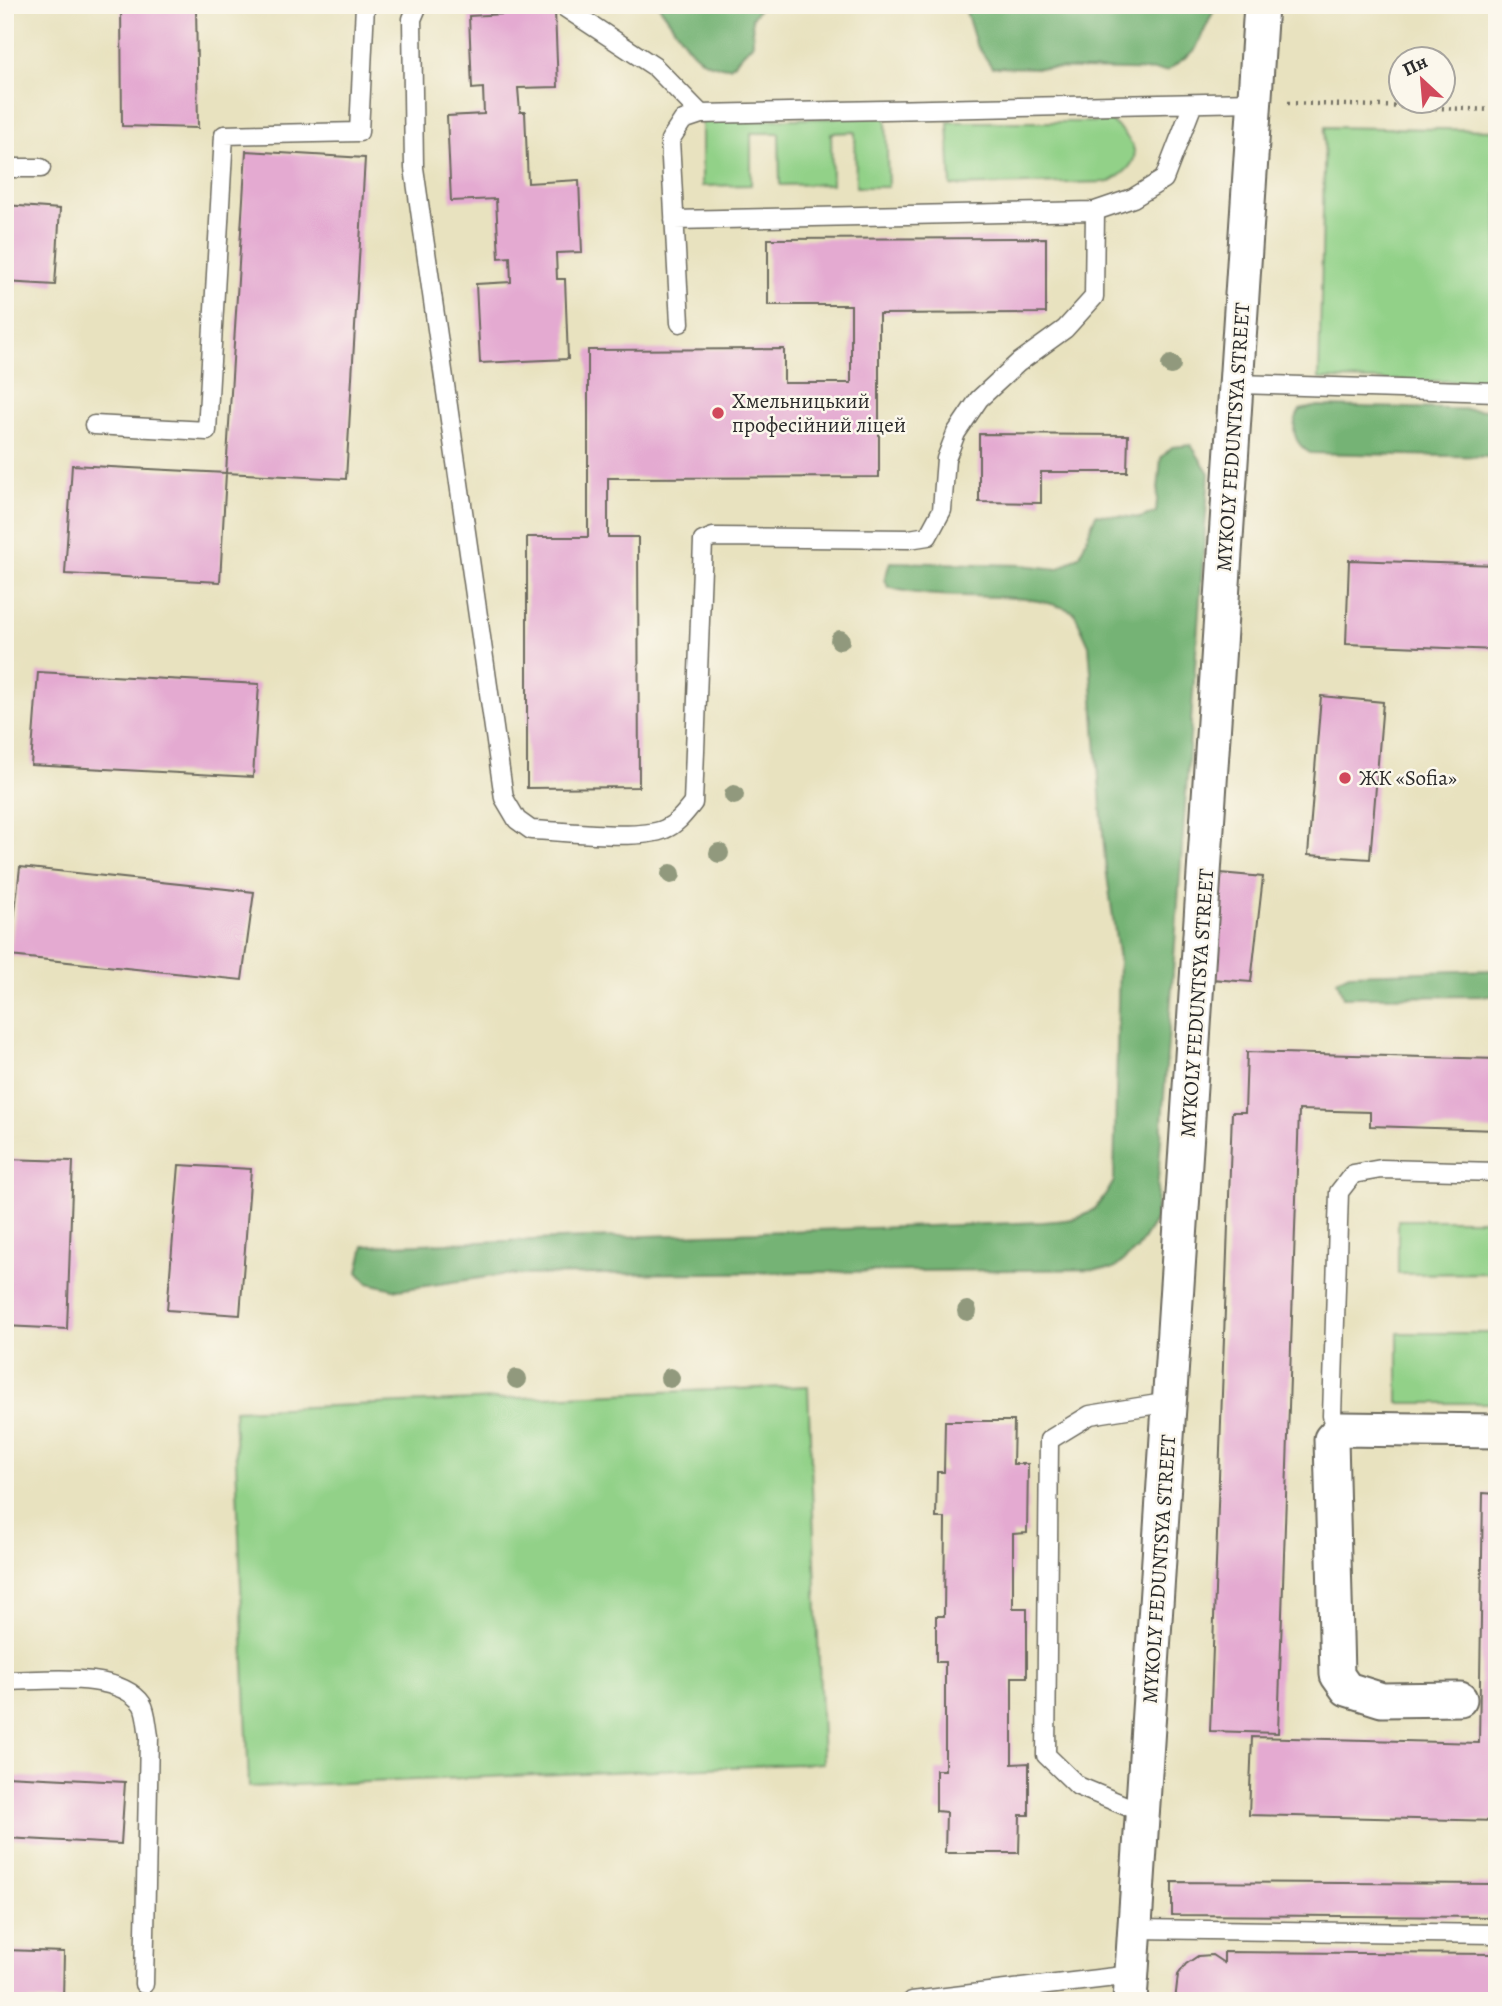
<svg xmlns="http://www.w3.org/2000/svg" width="1502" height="2006" viewBox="0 0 1502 2006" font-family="Alegreya,serif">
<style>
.green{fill:#92d188;stroke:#5e7e5a;stroke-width:2}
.forest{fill:#75b374;stroke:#506f50;stroke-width:2}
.building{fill:#e4aad1}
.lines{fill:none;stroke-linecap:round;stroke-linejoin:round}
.service-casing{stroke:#6d6b5f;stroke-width:21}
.minor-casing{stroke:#6d6b5f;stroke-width:37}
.path{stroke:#6d6b5f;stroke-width:4.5;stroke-dasharray:2 5;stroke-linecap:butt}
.service{stroke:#fff;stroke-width:18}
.minor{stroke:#fff;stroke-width:33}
.tree{fill:#91997d}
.poi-dot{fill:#d1495b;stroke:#fbf7ec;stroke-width:2.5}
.labels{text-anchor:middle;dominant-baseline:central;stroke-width:5;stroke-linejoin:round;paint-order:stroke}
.poi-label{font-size:21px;fill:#2b2b2b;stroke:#fbf7ec;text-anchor:start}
.street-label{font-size:21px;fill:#2b2b2b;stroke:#fbf7ec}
</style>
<rect width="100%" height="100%" fill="#fbf7ec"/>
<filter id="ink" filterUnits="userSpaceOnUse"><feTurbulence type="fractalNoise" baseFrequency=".0143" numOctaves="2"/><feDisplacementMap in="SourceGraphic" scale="14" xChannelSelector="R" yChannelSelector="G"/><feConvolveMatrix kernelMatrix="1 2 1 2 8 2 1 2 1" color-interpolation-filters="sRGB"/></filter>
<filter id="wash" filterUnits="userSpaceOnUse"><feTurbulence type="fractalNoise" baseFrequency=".00686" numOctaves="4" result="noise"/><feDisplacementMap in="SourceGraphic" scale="28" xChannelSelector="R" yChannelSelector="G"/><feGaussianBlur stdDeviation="1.57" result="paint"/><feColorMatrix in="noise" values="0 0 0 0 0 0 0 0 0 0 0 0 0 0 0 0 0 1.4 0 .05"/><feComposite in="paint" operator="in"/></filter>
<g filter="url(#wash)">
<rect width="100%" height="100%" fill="#e8e2bf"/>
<path class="green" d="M886 117 888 187H856L855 132 831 133 832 184 780 185 779 133H751V185L702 186V121Z
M948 122H1112C1140 146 1145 163 1109 182L951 186Z
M1325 127 1497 130V382L1319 379Z
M1398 1220H1497V1273L1398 1274Z
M1398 1333H1497V1403H1398Z
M808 1386 823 1763 249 1787 234 1410Z"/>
<path class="forest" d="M658 5H762L752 18 753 43 730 67C690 68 682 33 658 5Z
M964 5H1216V6L1195 50 1167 71 992 67 976 44Z
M1318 406 1497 410V457L1310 453C1293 443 1290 427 1300 410Z
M1191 445 1209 473 1155 1221 1137 1249 1114 1269 501 1275 398 1290 368 1283 358 1272 364 1246 1043 1222C1085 1219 1093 1218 1114 1181L1119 960 1105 861 1089 645 1074 612C1017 586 948 605 888 587L885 579 890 562 1022 565 1058 569 1080 555 1096 514 1140 518 1156 512 1161 458 1172 447Z
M1497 970V996L1343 997 1337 980 1349 974Z"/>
<g id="blocks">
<path class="building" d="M121 5H196L198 128 122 126Z
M555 11 558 87 518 88 520 112H525L528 183 579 180 582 252 556 253 557 279H565L568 359 480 363 476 284 511 282 510 257 499 258 496 199 451 201 447 116 484 114 483 88 472 89 469 16Z
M246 151 365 158 346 479 226 473Z
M5 205 60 209 55 285 5 282Z
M1046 238V313L879 314V477L608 478V537H638L639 787 527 788V537H588V350L784 349V383H851V305H768V239Z
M979 434 1128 435 1127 472H1041V503L979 502Z
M72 465 226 473 220 582 65 574Z
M1349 560 1497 565V650L1346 644Z
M38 672 259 684 253 777 31 765Z
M1321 696 1383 702 1370 859 1308 855Z
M20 867 254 892 242 980 10 956Z
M1220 873 1263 877 1251 982 1211 979Z
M1247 1052 1497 1059V1130L1370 1126V1112L1299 1110 1278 1733 1210 1731 1232 1112H1245Z
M5 1159 73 1161 67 1329 5 1326Z
M179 1165 251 1169 240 1315 167 1310Z
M945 1421H1014L1013 1464H1028L1027 1533 1013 1534V1608H1027V1677H1012V1764L1029 1763V1815H1020L1019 1853H945L946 1812 936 1811V1770H945V1662H936V1616H944L945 1518H936L937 1472H944Z
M1483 1493 1497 1494V1821L1249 1815 1252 1737 1479 1743Z
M5 1776 125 1782 121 1844 5 1838Z
M1172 1882 1497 1884V1917L1172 1915Z
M5 1950 64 1952 63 2001H5Z
M1224 1952 1497 1954V2001H1175L1178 1975 1186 1964 1198 1956 1212 1955 1224 1963Z"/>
</g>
</g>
<g filter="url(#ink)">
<use href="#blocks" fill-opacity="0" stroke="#6d6b5f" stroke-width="2"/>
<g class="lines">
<defs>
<path id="service" d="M418 5 412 19 414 168 504 798 517 820 531 830C563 831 638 841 665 829 677 824 685 813 693 803L703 541 713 537 909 539 928 536 942 510 946 459 956 433 979 399 1018 363 1065 329 1094 297 1095 211
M561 5 655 67 701 114
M5 168H41
M674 220 1095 211 1133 198 1164 179 1193 104
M680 323 670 140 683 120 701 114 1253 102
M1237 384 1497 392
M94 425 207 431 224 135 359 132 365 5
M1340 1429 1332 1416 1339 1192 1353 1174 1381 1169 1497 1172
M5 1681C43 1681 118 1670 142 1704 147 1712 147 1727 149 1736L144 1984
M1143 1813 1078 1786 1046 1755 1049 1440 1090 1415 1170 1402
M1135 1929 1497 1934
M912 2001 1132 1975"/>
<path id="minor" d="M1460 1699 1382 1700 1347 1689 1337 1675 1331 1439 1340 1429 1497 1431
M1130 2001 1261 5"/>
</defs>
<use href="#service" class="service-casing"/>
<use href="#minor" class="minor-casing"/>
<path class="path" d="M1288 103 1497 110"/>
<use href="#service" class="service"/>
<use href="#minor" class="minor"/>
</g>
<g class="tree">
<circle cx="1171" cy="365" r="10"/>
<circle cx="840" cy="640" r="10"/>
<circle cx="734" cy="795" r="10"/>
<circle cx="719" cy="853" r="10"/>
<circle cx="671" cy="874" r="10"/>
<circle cx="967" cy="1311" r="10"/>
<circle cx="670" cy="1378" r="10"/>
<circle cx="517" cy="1379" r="10"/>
</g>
</g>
<g class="poi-dot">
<circle cx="718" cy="413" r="7"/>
<circle cx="1345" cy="778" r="7"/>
</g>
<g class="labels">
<g class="poi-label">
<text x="732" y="401">Хмельницький<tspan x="732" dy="24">професійний ліцей</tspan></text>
<text x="1359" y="778">ЖК «Sofia»</text>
</g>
<g class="street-label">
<text transform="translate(1233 437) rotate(-86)">MYKOLY FEDUNTSYA STREET</text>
<text transform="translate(1197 1003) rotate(-86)">MYKOLY FEDUNTSYA STREET</text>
<text transform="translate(1159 1569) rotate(-86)">MYKOLY FEDUNTSYA STREET</text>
</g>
</g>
<rect width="1502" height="2006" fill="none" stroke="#fbf7ec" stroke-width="28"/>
<g transform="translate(1422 80) rotate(334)"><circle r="33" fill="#fbf7ec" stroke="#a8a59f" stroke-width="2"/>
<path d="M0-5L12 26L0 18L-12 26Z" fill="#d1495b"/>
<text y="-10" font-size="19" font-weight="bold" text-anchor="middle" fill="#2b2b2b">Пн</text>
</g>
</svg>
